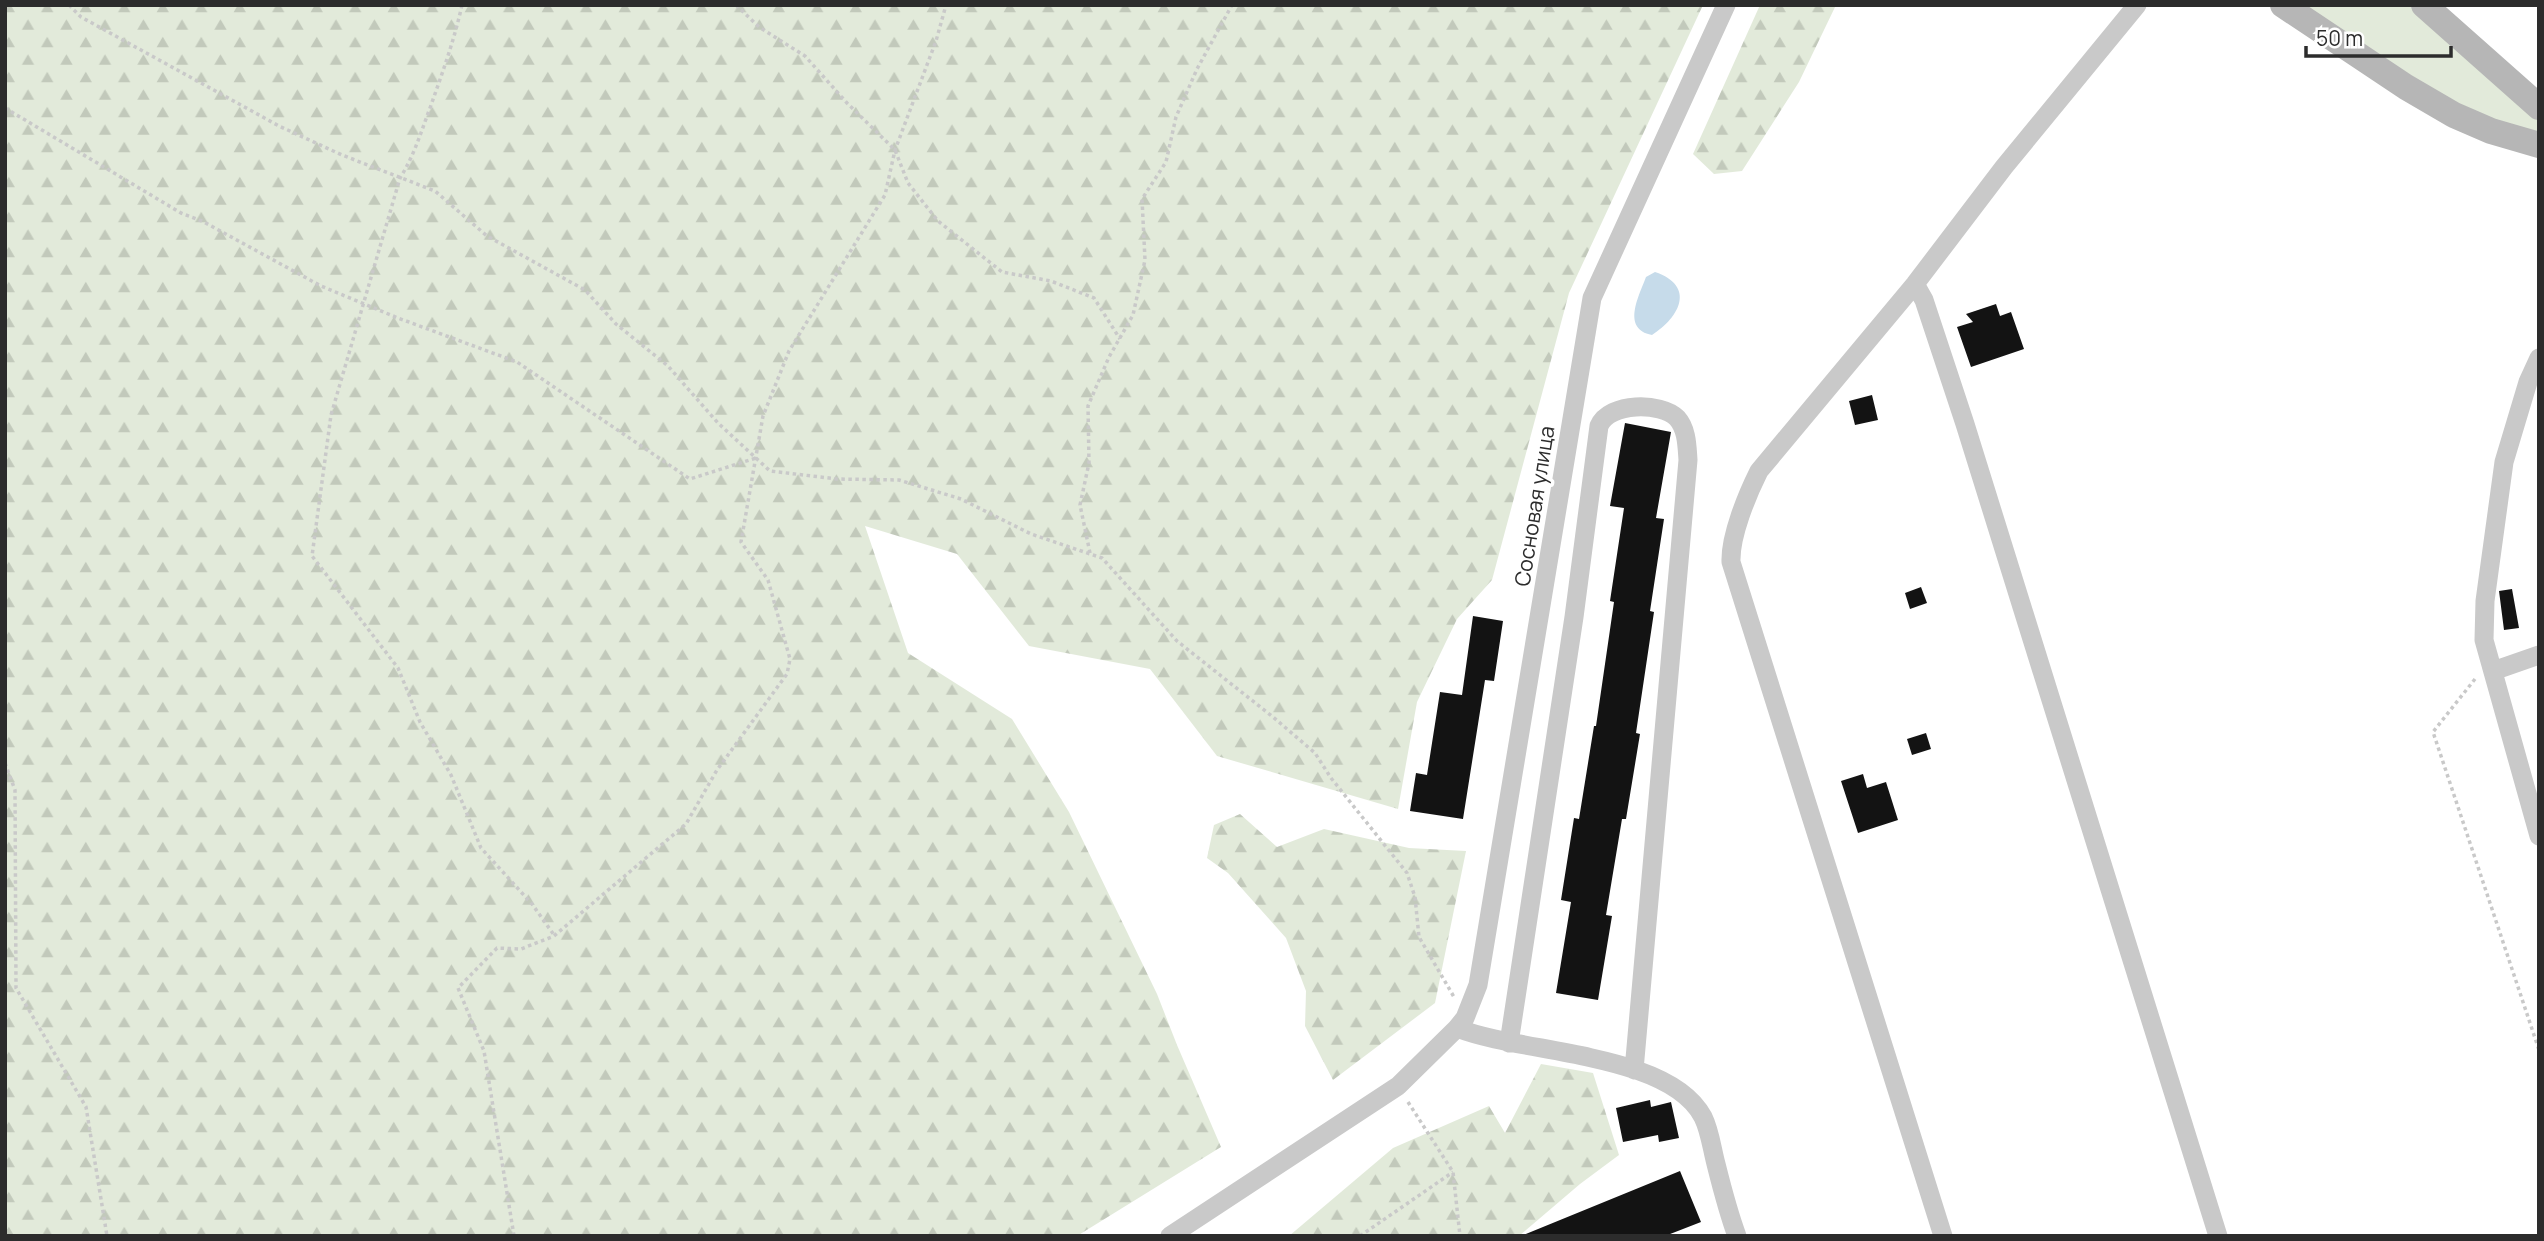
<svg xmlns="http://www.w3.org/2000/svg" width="2544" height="1241" viewBox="0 0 2544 1241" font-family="Manrope,sans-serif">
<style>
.green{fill:#e2eada}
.forest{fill:url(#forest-firs)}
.water{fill:#c6dbea}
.building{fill:#131313}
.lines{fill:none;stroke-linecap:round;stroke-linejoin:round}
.path{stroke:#c9c9c9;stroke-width:3.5;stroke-dasharray:3.5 3.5;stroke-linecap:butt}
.minor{stroke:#c9c9c9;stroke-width:19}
.secondary{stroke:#b6b6b6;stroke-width:26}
.labels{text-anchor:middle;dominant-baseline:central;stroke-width:7;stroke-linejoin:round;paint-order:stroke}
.street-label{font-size:21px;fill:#2c2c2c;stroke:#fff}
</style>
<defs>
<pattern id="forest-firs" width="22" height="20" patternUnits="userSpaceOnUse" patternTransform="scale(1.75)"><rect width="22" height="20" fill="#e2eada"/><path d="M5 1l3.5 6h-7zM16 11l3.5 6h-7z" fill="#c2c9bb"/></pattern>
</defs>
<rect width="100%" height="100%" fill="#fff"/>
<path class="green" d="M2299 5H2415L2539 116V139L2482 120Z"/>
<path class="forest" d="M5 5H1703L1569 293 1492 580 1457 619 1417 702 1398 809 1217 756 1150 669 1029 646 957 554 865 526 908 653 1012 719 1069 812 1157 994 1177 1045 1221 1147 1077 1236H5Z
M1760 5H1836L1799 82 1742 171 1714 174 1693 154Z
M1240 814 1277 847 1324 829 1409 848 1466 851 1435 1003 1333 1080 1305 1026 1306 991 1286 938 1228 873 1207 858 1214 825Z
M1541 1064 1593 1073 1619 1155 1580 1184 1519 1236H1289L1393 1148 1489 1106 1505 1133Z"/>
<path class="water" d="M1655 272C1696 286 1680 317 1652 335 1621 329 1639 296 1646 277Z"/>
<path class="building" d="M1996 304 2000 316 2011 312 2024 349 1971 367 1957 327 1973 322 1966 314Z
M1872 395 1878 420 1855 425 1849 401Z
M1625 423 1671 432 1656 518 1664 519 1650 611 1654 612 1636 733 1640 734 1626 819H1622L1606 915 1612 916 1598 1000 1556 993 1571 902 1561 900 1574 818 1579 819 1594 726H1596L1614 602 1610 601 1624 508 1610 506Z
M1921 587 1927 603 1910 609 1905 593Z
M2512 589 2519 628 2504 630 2499 591Z
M1473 616 1503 621 1494 681 1485 680 1463 819 1410 811 1416 773 1427 775 1440 692 1462 695Z
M1926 733 1931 749 1912 755 1907 739Z
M1863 774 1867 788 1886 782 1898 820 1858 833 1841 781Z
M1650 1100 1651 1107 1671 1102 1679 1138 1659 1142 1658 1135 1623 1142 1616 1108Z
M1680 1171 1701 1222 1665 1236H1521Z"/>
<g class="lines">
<path class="path" d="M69 5 81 17 279 126 342 155 435 191 487 236 585 290 616 324 668 366 718 423 770 471 837 479 899 480 961 499 1031 534 1102 558 1177 641 1273 717 1315 753 1331 778 1407 873 1415 897 1419 937 1454 997
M462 5C454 41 442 74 430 108 421 132 414 156 400 178L331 415 312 556 398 668 420 722 451 775 481 848 532 904 554 935
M736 5 759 27 805 56 847 103 895 150 908 183 938 221 1002 272 1051 281 1094 298 1120 339
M5 108 181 213 202 221 321 286 398 318 517 362 690 479 756 458
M1090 553 1080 505 1089 463 1088 406 1109 357 1133 315 1145 260 1142 199 1166 162 1176 117 1197 69 1232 5
M2475 679 2433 732 2539 1050
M5 763 15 790 16 988 86 1107 107 1236
M1408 1102 1453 1172 1460 1236
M514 1236 484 1051 458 988 497 948 521 949 554 936 686 824 717 770 787 674 790 659 768 580 741 542 763 416 789 351 885 195 895 150 936 41 946 5
M1360 1236 1453 1172"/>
<path class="minor" d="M1915 284 1924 300 1965 424 2218 1236
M2539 358 2528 382 2504 462 2485 601 2484 640 2539 836
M2493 671 2539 655
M1457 1028C1522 1054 1669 1052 1703 1117 1710 1131 1712 1149 1716 1164 1722 1188 1728 1212 1737 1236
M1509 1043 1574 617 1599 426C1609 402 1661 402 1677 418 1687 429 1687 446 1688 460L1634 1070
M1170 1236 1398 1086 1457 1028 1465 1018 1478 985 1592 298 1726 5
M1943 1236 1731 562C1730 536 1747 495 1759 471L1915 284 2004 167 2137 5"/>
<path class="secondary" d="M2283 5 2406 87 2454 115 2491 131 2539 145
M2424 5 2539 107"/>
</g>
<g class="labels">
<g class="street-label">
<text transform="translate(1534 506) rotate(-81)">Сосновая улица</text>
</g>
</g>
<rect width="2544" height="1241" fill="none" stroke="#2c2c2c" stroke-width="14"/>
<path d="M2306 46v10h145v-10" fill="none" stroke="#2c2c2c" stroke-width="3.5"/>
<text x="2316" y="46" font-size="21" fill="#2c2c2c" stroke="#ffffff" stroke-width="5" paint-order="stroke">50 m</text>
</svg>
